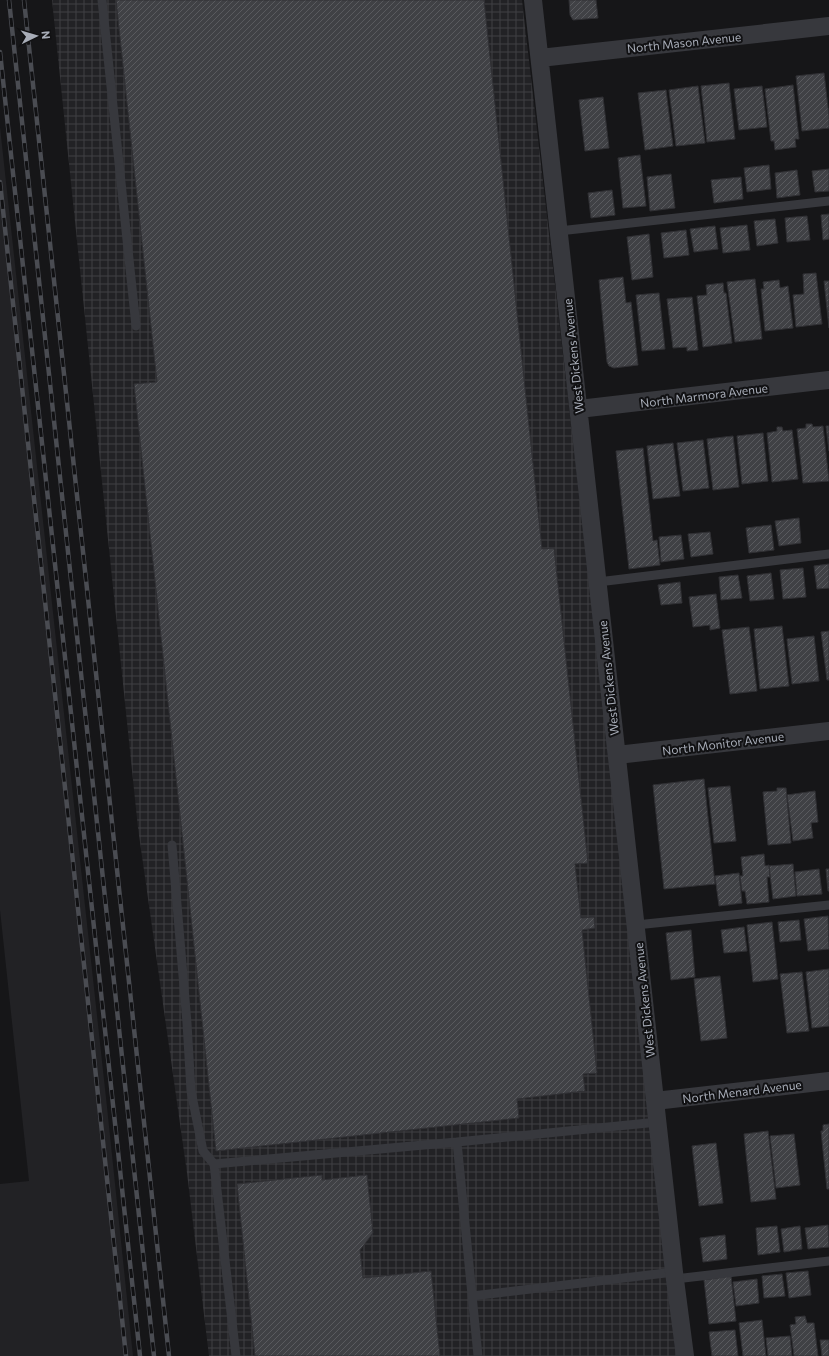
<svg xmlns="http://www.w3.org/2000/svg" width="829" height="1356" viewBox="0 0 829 1356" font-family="Commissioner,sans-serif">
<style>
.built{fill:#222225}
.industrial{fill:url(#industrial-grid)}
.building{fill:url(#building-hatch);stroke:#303034}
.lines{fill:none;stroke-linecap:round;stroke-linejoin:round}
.service{stroke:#37383d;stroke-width:9}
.minor{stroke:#37383d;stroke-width:18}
.rail-casing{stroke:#4a4c52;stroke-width:4.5}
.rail{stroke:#111113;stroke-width:3;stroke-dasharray:9;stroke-linecap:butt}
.labels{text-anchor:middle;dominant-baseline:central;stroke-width:4;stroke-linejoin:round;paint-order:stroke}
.street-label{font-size:12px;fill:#a8adb8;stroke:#111113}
</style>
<defs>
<pattern id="industrial-grid" width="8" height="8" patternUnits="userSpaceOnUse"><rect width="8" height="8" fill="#222225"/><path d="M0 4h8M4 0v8" fill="none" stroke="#3f3f43"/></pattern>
<pattern id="building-hatch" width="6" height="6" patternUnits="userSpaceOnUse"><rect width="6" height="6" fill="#404145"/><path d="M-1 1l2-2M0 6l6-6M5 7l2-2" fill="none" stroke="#595a5e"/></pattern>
</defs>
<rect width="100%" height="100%" fill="#161618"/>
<path class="built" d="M0 127 107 1107 133 1356H0V1184L29 1181 0 910Z"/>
<path class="industrial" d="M52 0H522L679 1356H209L187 1173 138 828Z"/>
<path class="building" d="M116 0H484L542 549 554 548 588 863 575 864 581 918 594 917 595 928 582 930 597 1073 583 1074 585 1091 517 1099 519 1118 216 1151 134 384 157 382Z
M569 0H596L598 18 573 20 570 15Z
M824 73 829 116V128L802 131 796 76Z
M729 83 735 139 707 142 701 86Z
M793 85 799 139H795L796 147 775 150 774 141H771L765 89Z
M698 86 705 143 676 146 669 90Z
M762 86 767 127 739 130 734 89Z
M666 90 673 146 645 150 638 93Z
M603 97 609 148 585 151 579 100Z
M640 155 646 206 623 208 618 158Z
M769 165 771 189 747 192 744 168Z
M829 169V191L815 192 812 171Z
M797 170 800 195 777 198 775 173Z
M671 174 675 208 650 211 647 177Z
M741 177 743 199 714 203 711 180Z
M612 190 615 215 591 218 588 193Z
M829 214V239L823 240 821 215Z
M807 216 810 240 787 242 785 218Z
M775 219 778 243 757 246 754 221Z
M747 225 750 250 723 253 720 228Z
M715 226 718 249 694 252 690 229Z
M686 230 689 255 664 258 661 233Z
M649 234 653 277 632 280 627 237Z
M816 273 822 324 796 327 793 295 804 294 803 274Z
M623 277 626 303 631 302 638 365 614 368 609 366 607 362 599 280Z
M755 279 762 339 735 342 727 282Z
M779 280 780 288 788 286 793 328 765 331 761 289H764L763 282Z
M824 281H829V328Z
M723 283 724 293H726L732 343 703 347 697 296 707 295 706 285Z
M659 293 665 349 642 351 636 295Z
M692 297 698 350 687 351V347L673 348 667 299Z
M806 424H812L813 427 823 426 829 481 803 483 797 429 806 428Z
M826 426H829V451Z
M777 427H782L783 431 792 430 798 479 772 482 767 433 777 431Z
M763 433 768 481 742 484 737 436Z
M733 436 739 487 713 490 707 439Z
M703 440 709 488 683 491 677 443Z
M673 443 680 496 653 499 647 446Z
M643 448 653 541 657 540 660 565 629 569 616 451Z
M799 518 801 543 779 546 775 521Z
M771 525 774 550 749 553 746 528Z
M710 532 713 554 691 557 688 534Z
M681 535 684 559 661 562 659 537Z
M829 564V588L817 589 814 566Z
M803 568 806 597 783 599 780 570Z
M771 573 774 599 750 601 747 576Z
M738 575 742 598 721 600 719 577Z
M680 582 682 603 661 605 658 585Z
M716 594 720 628 710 630V625L693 627 689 597Z
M782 626 789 686 760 689 754 629Z
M749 627 757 691 730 694 722 630Z
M829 631V680H827L821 632Z
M814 636 819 681 792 684 787 639Z
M704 779 715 884 664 889 653 785Z
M730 786 736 841 714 843 708 788Z
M777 788H786L791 843 768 845 763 792 777 791Z
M815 791 818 822 811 823 813 838 793 841 787 795Z
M764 854 765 866 769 865 770 877H767L769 902 747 904 745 891H742L740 876H743L741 857Z
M793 864 796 896 773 899 769 866Z
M819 869 822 894 797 896 795 872Z
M826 869H829V891H828Z
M739 873 742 903 719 906 715 876Z
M828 916 829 949 808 951 804 919Z
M799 920 801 940 780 942 778 922Z
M772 922 778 979 753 982 747 925Z
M744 927 747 951 724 953 721 930Z
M691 930 695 977 671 980 666 933Z
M829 969V1026L812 1028 806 972Z
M802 972 809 1031 787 1033 780 974Z
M720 976 727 1038 701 1041 694 979Z
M829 1124V1189H827L821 1131H823V1125Z
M768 1131 776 1199 751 1202 744 1134Z
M794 1134 800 1185 776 1188 770 1136Z
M716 1143 723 1203 699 1206 692 1146Z
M322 1175V1180L367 1175 373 1233 360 1250 363 1278 431 1271 440 1356H255L237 1184Z
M828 1225 829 1247 808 1249 805 1228Z
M777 1226 780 1252 758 1255 756 1228Z
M800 1226 802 1249 784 1252 781 1229Z
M725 1235 727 1259 703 1262 700 1238Z
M808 1271 811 1295 789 1298 786 1273Z
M782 1274 785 1296 764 1298 762 1276Z
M731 1276 736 1321 709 1324 704 1280Z
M757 1279 759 1303 736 1306 733 1282Z
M805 1316 807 1323H814L818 1356H794L790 1325 796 1324 795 1317Z
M762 1320 766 1356H743L739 1323Z
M735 1330 738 1356H712L709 1332Z
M790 1336 792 1356H768L766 1338Z
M820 1340H829V1356H822Z"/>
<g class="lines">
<path class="service" d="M102 0 136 326
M559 231 829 201
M598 582 829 554
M172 845 187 1023 191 1091 203 1151 214 1164 236 1356
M636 925 829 905
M214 1164 457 1142
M675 1279 829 1261
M472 1296 674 1272
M478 1356 457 1142 658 1122"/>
<path class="minor" d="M533 0 674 1272 685 1356
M540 58 829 26
M579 409 829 380
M617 755 829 731
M655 1101 829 1081"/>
<defs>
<path id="rail" d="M9 0 154 1356
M24 0 169 1356
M0 52 140 1356
M0 182 126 1356"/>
</defs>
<use href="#rail" class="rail-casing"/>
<use href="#rail" class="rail"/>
</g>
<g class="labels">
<g class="street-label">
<text transform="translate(684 42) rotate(-6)">North Mason Avenue</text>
<text transform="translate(573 356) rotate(-96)">West Dickens Avenue</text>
<text transform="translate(704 395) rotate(-7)">North Marmora Avenue</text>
<text transform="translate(608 678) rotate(-96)">West Dickens Avenue</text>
<text transform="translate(723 743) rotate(-7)">North Monitor Avenue</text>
<text transform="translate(644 1000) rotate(-96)">West Dickens Avenue</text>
<text transform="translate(742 1091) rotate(-7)">North Menard Avenue</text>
</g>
</g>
<g transform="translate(36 36) rotate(85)" stroke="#111113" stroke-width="3" paint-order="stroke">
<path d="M0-3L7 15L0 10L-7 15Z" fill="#a8adb8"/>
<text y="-6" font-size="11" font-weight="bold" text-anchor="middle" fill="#a8adb8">N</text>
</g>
</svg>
